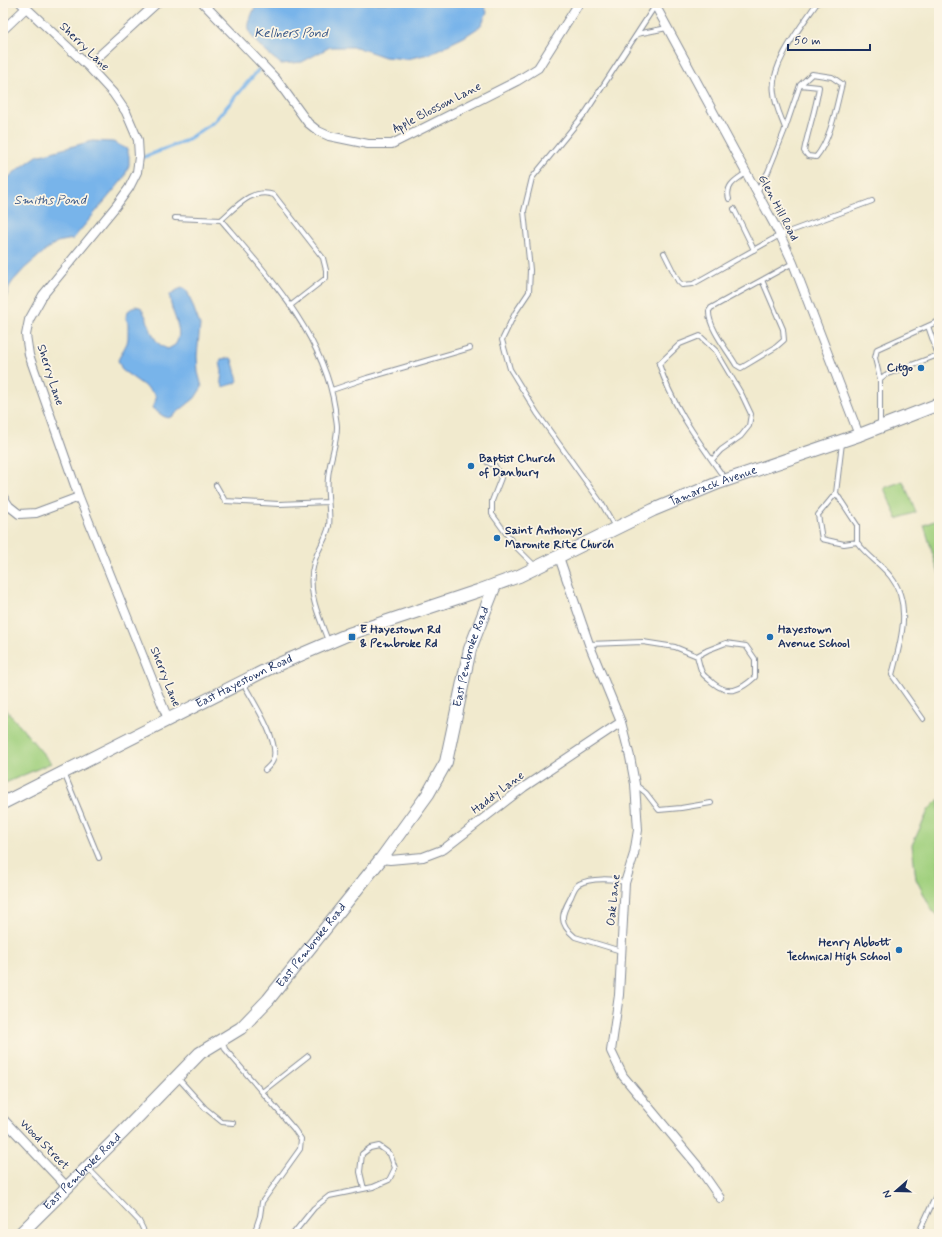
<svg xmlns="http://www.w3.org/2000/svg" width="942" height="1237" viewBox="0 0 942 1237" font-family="Mynerve,sans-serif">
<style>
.green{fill:#a0d07e;stroke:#5e806e}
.water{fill:#78b4ea;stroke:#4a72a4}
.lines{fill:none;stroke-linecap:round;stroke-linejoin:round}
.stream{stroke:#78b4ea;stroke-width:3.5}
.lane-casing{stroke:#868c96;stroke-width:6}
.street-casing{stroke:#868c96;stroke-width:10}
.secondary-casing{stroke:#868c96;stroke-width:14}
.lane{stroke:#fff;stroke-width:4}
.street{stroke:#fff;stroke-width:8}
.secondary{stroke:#fff;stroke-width:12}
.poi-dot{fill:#1f6fb2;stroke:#fcf5e5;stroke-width:1.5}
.labels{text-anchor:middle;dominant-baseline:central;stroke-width:3.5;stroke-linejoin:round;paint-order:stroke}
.street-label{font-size:12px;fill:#1b2f5e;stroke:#fcf5e5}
.poi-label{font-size:12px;font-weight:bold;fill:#1b2f5e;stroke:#fcf5e5;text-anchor:start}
.water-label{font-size:13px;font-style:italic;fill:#375788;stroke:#fcf5e5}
</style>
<rect width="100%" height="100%" fill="#fcf5e5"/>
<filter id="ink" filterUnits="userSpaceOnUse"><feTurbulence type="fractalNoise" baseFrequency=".025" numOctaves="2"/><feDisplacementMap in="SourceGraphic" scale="8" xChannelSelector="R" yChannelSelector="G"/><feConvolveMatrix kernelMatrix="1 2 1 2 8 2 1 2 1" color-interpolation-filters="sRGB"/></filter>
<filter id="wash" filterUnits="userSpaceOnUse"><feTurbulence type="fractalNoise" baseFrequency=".012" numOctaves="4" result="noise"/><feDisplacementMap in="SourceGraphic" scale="16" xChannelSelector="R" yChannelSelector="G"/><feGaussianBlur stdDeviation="0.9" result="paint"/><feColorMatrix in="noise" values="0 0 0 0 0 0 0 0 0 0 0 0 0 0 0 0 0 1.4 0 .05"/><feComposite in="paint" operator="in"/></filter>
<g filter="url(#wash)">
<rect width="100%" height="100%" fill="#f1eace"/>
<path class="green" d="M903 481 916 512 897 519 884 488Z
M939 519V574L924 525Z
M3 706 51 763 3 784Z
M939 799V917L933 912 916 879 912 845 929 809Z"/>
<path class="water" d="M257 3H483L487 12 481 26 464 37 429 54 407 59 385 57 356 47H330L302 62 281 64C271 56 246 38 249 24 250 17 254 10 257 3Z
M92 141 113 142 127 149 129 156V165L124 178 73 239 57 242 46 250 25 268 13 281 9 287 6 298 3 303V185L12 174 37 156Z
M182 288 185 289 188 293 200 325 197 356 198 372 202 387 195 398 173 416 168 418 163 416 152 408 156 399 155 395 150 390 122 370 118 360 127 343 128 338V324L126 316 128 311 135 306 140 307C151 320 149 343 168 349L175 345C186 330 169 312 170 295L177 290Z
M229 358H231L232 359 238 381 236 383 223 387 221 380 222 372 220 362 221 359Z"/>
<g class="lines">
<path class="stream" d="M144 157 185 141 214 122 259 69"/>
</g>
</g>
<g filter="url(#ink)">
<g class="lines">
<defs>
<path id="lane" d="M637 34 667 28
M785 128C781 117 775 105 774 93 769 66 802 25 817 3
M757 192 768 172 784 132 800 85 812 74 832 77 842 84C836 107 831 139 816 157L808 156 804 151C808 130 816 109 819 87L800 85
M729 199C725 185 736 180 746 173
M734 209 754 250
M175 218 221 220C268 275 324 335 335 409 335 415 337 422 337 427 337 444 329 461 328 478 326 493 331 513 329 526 326 540 317 550 314 563 306 591 319 616 328 641
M221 220C236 207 252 187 274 195L323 258 326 270V278L290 306
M664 253 678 281 682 285 693 284 780 235 872 201
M762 280 783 329 784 340 776 347 741 368 736 365C728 351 708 327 709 311L711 308C738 293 766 278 793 263
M880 379 885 375 938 355 928 326
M332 390 367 378 470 348
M880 425V379L875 358 877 349 939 321
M712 460 721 450 741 436 749 426 751 414 742 395 716 351 700 336 680 344 659 364C672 406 700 443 725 479
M487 462 495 466 501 478 492 501V514L516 547 535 566
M216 485 225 501 279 504 328 502
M836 493 857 525V542L844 544 822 539 818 515 836 493 842 443
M615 527 602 504 537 413 510 369 502 340 515 313 529 292 530 270 524 211 532 178 586 112 655 6
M857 542C867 556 881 564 891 577 913 605 900 644 892 675L923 719
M589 644 643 642 675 647 697 656C699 662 700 670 703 674 705 677 710 680 713 683 729 696 741 690 755 677V659L746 646 726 643 708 650 697 656
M243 683C252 699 281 743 273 760 272 764 268 767 265 770
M64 773 99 858
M636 785 646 793 659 810 681 808 711 803
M621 951 575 937C557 922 562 914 571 897 573 892 575 886 579 884 590 878 615 878 625 883
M223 1042 225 1049 294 1129 301 1139 300 1149 262 1202 260 1216 254 1234
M177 1077 205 1108 222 1122 233 1123
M262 1092 308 1056
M88 1168 139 1221 143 1229 144 1234
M293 1234 314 1208 329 1196 373 1187 389 1180 395 1168 390 1154 379 1146 370 1148 362 1154 360 1172 364 1189
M921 1234 920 1230 939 1189"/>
<path id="street" d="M21 3 88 66 113 93 126 112 138 140 139 157 137 172 129 188 116 206 43 295 29 320 26 335 29 355 79 497 168 719
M203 3 276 79 308 123 318 131 329 136 368 144H392L517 81 538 68 579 3
M654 3 780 235 793 263 859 435
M3 30 26 8
M88 66 157 3
M3 497 9 506 19 514 36 513 79 497
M559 557 589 644 621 722 630 757 635 784 638 830 634 854 625 883 619 995 611 1051 623 1076 697 1165 720 1198
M381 859 390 860 423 857 444 849 524 787 621 722
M3 1119 67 1187"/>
<g id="secondary">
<path id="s1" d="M3 803 272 667 349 634 478 591 519 576 653 510 718 483 859 435 939 404"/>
<path id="s2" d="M20 1234 123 1132 200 1053 241 1028 268 1000 381 859 428 794 446 762 470 649 495 585"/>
</g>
</defs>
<use href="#lane" class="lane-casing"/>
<use href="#street" class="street-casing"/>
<use href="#secondary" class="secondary-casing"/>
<use href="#lane" class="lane"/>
<use href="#street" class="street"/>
<use href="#secondary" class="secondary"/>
</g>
</g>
<g class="poi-dot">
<circle cx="921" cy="368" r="4"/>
<circle cx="471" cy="466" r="4"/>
<circle cx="497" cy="538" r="4"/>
<rect x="348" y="633" width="8" height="8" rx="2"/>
<circle cx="770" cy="637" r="4"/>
<circle cx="899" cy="950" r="4"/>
</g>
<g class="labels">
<g class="street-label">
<text transform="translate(84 47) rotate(44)">Sherry Lane</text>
<text transform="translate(437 108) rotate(-27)">Apple Blossom Lane</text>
<text transform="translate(778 208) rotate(62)">Glen Hill Road</text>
<text transform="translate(50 375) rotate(72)">Sherry Lane</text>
<text stroke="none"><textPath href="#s1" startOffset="779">Tamarack Avenue</textPath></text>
<text stroke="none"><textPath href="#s2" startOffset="748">East Pembroke Road</textPath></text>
<text transform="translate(165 677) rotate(68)">Sherry Lane</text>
<text stroke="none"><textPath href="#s1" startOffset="270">East Hayestown Road</textPath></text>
<text transform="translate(498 793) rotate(-37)">Haddy Lane</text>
<text transform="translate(614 900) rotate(-84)">Oak Lane</text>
<text stroke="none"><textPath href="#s2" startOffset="412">East Pembroke Road</textPath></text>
<text transform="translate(44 1145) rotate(46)">Wood Street</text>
<text stroke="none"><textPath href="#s2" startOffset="88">East Pembroke Road</textPath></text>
</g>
<g class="poi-label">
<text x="913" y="368" text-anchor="end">Citgo</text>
<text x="479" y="459">Baptist Church<tspan x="479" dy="14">of Danbury</tspan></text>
<text x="505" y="531">Saint Anthonys<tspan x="505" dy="14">Maronite Rite Church</tspan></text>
<text x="360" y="630">E Hayestown Rd<tspan x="360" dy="14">&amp; Pembroke Rd</tspan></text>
<text x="778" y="630">Hayestown<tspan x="778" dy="14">Avenue School</tspan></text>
<text x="891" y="943" text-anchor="end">Henry Abbott<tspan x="891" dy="14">Technical High School</tspan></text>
</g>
<g class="water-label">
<text x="291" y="33">Kellners Pond</text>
<text x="50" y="200">Smiths Pond</text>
</g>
</g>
<rect width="942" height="1237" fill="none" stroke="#fcf5e5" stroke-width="16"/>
<g transform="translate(896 1191) rotate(250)" stroke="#fcf5e5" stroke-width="3" paint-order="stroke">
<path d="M0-3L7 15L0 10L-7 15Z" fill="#1b2f5e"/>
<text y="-6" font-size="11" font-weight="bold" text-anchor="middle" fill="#1b2f5e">N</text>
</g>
<path d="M788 44v6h82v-6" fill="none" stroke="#1b2f5e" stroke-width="2"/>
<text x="794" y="44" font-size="12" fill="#1b2f5e" stroke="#fcf5e5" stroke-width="3" paint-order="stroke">50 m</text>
</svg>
